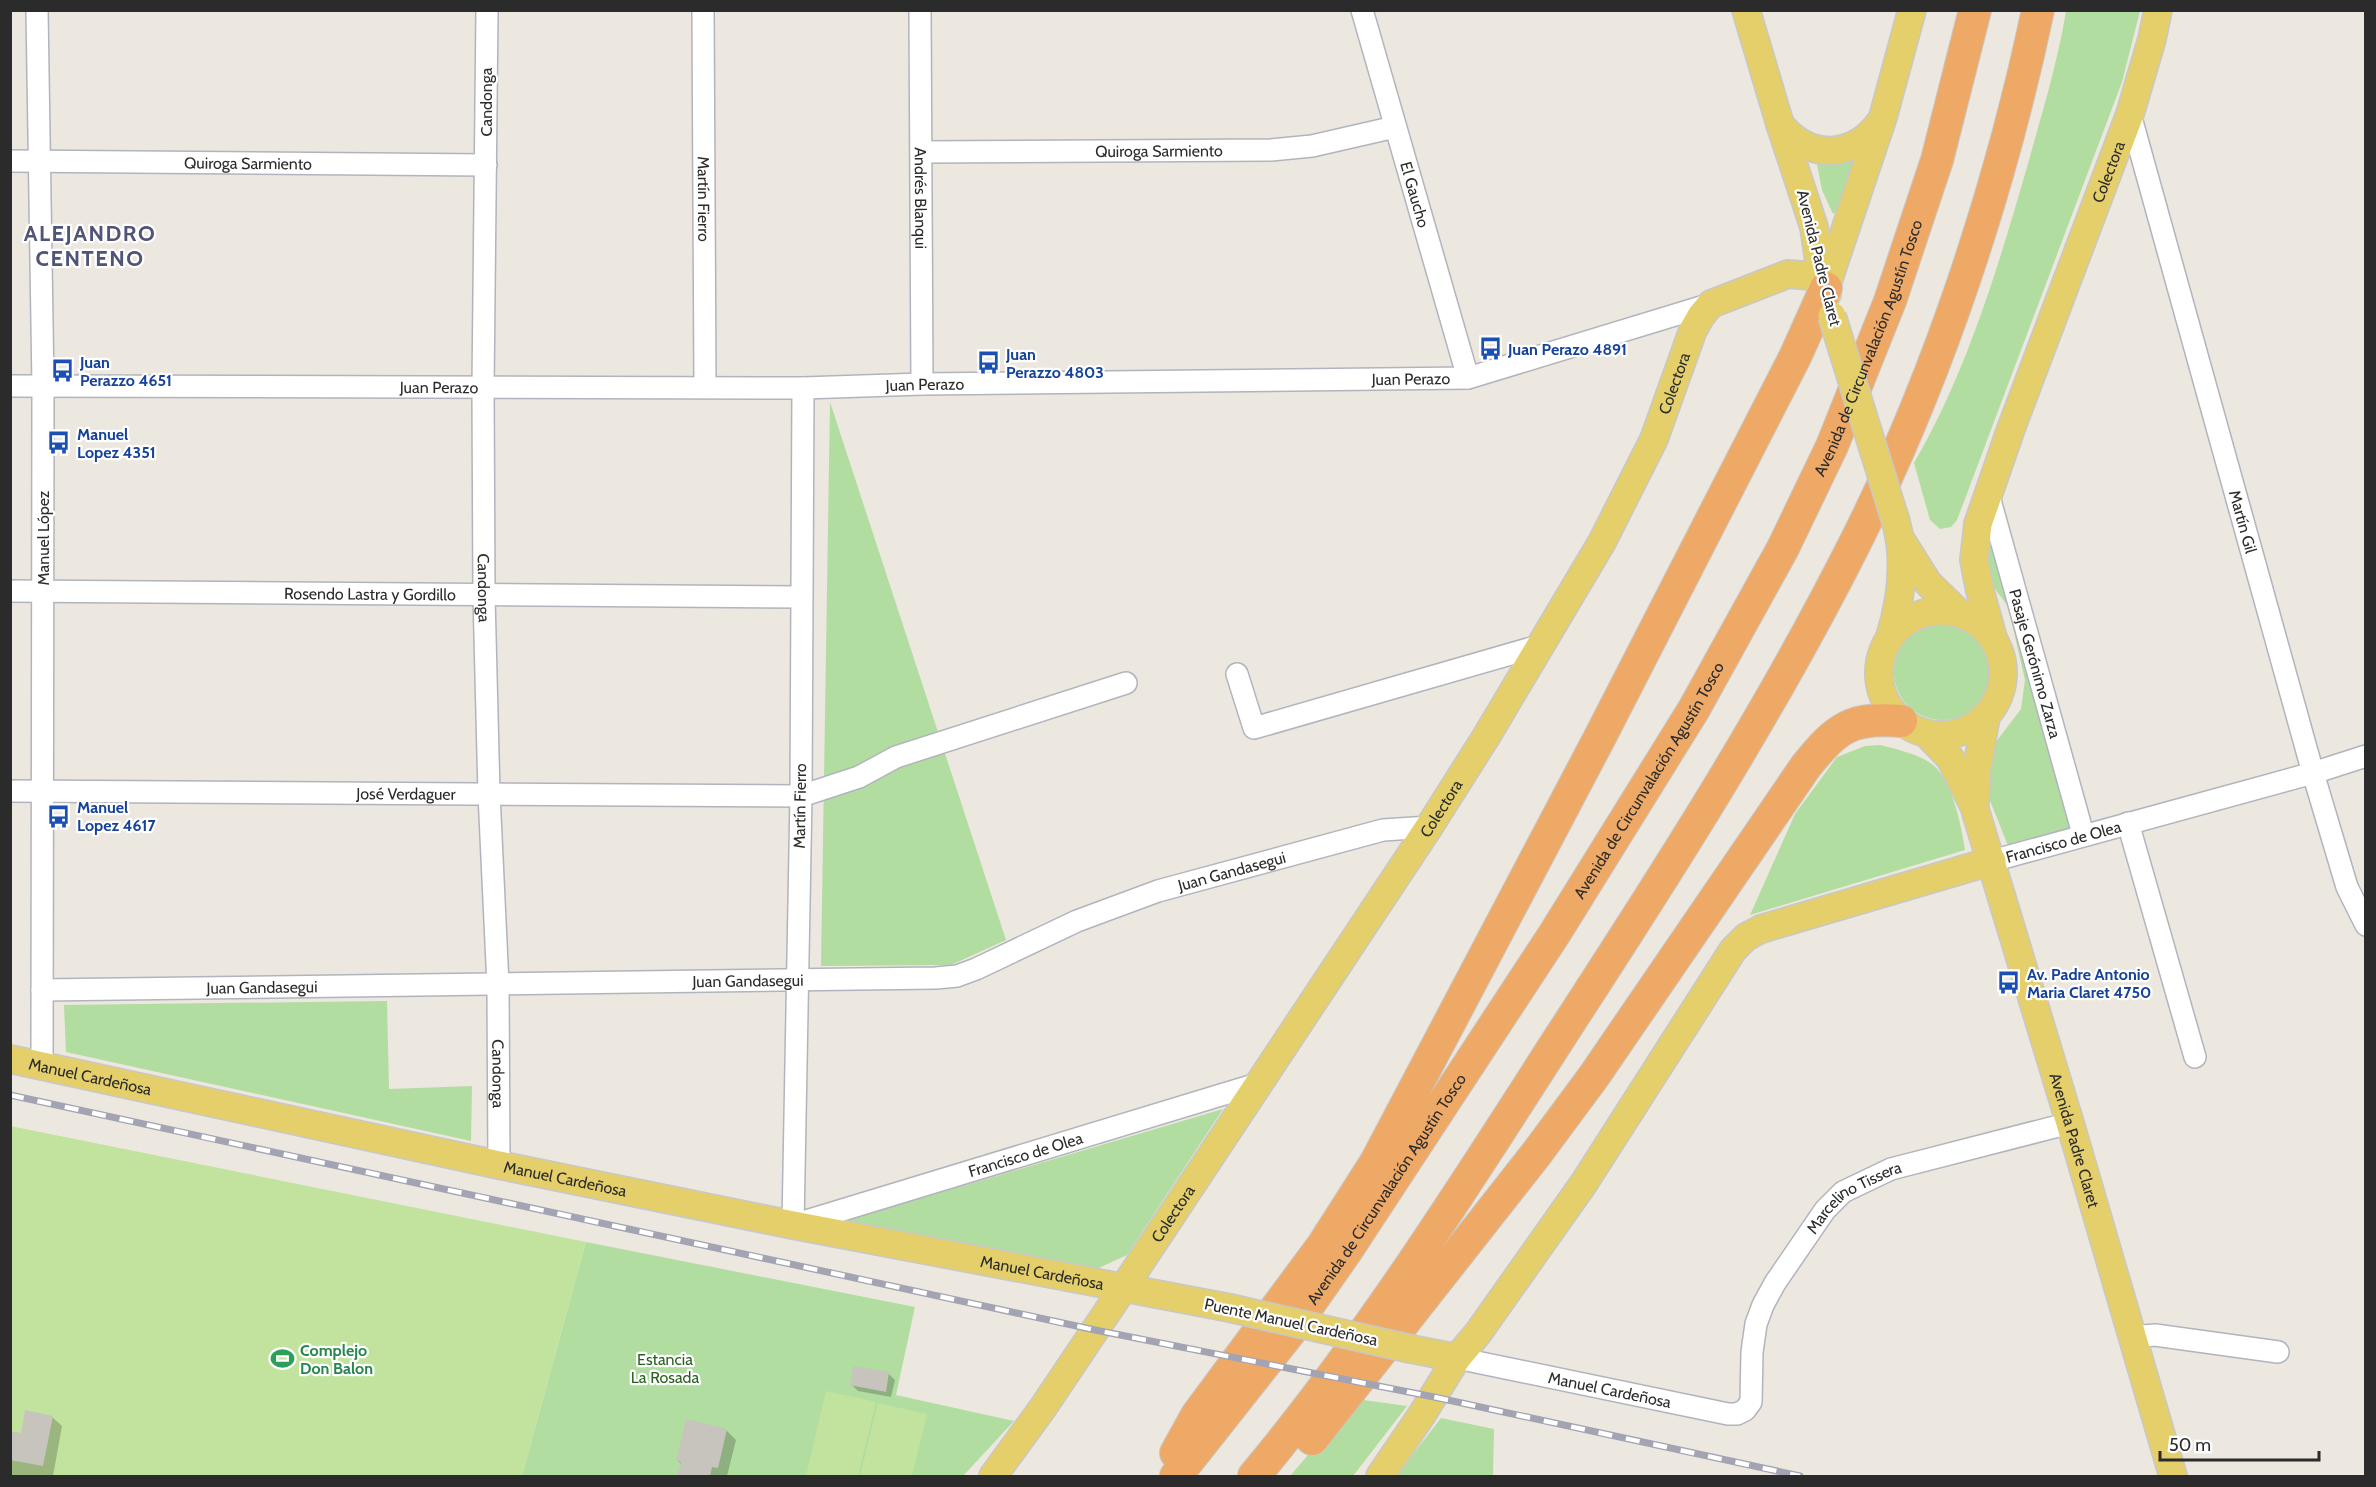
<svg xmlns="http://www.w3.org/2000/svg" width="2376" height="1487" viewBox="0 0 2376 1487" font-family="Cabin,sans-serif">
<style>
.green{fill:#b2dda0}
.pitch{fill:#c1e39d}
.shadow{fill:#0003}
.building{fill:#c7c4be}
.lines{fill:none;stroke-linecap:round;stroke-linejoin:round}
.minor-casing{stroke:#b2b4bd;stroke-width:24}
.major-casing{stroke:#c8c8c8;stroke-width:30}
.highway-casing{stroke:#c8c8c8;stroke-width:34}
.minor{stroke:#fff;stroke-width:21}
.major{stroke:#e4cf6b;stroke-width:27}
.highway{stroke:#efa966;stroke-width:32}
.rail-casing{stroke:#a2a3b3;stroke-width:7}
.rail{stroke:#fff;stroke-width:4.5;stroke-dasharray:14;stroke-linecap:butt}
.major-bridge-casing{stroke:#c8c8c8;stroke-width:30;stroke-linecap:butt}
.major-bridge{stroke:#e4cf6b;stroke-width:27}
.labels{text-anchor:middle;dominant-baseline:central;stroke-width:4.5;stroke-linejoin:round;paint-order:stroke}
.street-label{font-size:16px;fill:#2b2b2b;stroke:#fff}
.transit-label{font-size:16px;font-weight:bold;fill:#164399;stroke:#fff;text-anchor:start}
.leisure-label{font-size:16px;font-weight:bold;fill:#27864d;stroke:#fff;text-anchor:start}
.park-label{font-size:16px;fill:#2b6221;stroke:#fff}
.district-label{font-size:22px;font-weight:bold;letter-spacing:1.5px;fill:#4f5478;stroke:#fff}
</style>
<rect width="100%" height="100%" fill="#ece7df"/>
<path class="green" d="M2066 11H2140L2122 82 1957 520 1951 527 1940 529 1930 520 1914 463C1965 376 1997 271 2025 174 2040 120 2057 66 2066 11Z
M1851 158 1856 162 1837 211 1833 214 1822 190 1816 159Z
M830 402 1006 940 951 965 821 966Z
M1990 540 2072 830 2009 848 1984 786 1992 747 2021 709 2025 680 2008 606 1991 584 1987 562Z
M1894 672a48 48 0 1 1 96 0a48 48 0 1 1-96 0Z
M1880 745C1896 749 1914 753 1929 762 1952 776 1961 825 1965 850L1750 915 1795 814 1837 757 1865 746Z
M387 1001 389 1089 472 1086 471 1141 66 1052 64 1005Z
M1223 1109 1127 1255 1092 1271 841 1222Z
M586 1242 915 1307 896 1395 1014 1421 963 1476H522Z
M1356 1399 1407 1406 1353 1476H1290Z
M1441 1418 1494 1429 1493 1476H1396Z"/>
<path class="pitch" d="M10 1126 586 1242 522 1476H11Z
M826 1391 876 1402 858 1476H806Z
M878 1403 927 1414 912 1476H860Z"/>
<path class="shadow" d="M889 1374 895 1380 891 1397 858 1391 852 1385Z
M52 1417 62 1426 53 1476H10V1433L22 1435Z
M726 1430 736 1440 727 1476H679L682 1465 678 1461Z"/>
<path class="building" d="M853 1366 889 1372 886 1392 850 1385Z
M25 1410 53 1416 43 1466 10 1460V1431L21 1433Z
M686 1419 727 1429 718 1468 712 1467 710 1476H677L681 1462 676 1461Z"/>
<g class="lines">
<defs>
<g id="minor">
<path d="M37 10 43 386 42 1065"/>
<path id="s1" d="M487 10 483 388 484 596 489 794 498 985 499 1165"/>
<path id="s2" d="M703 10 705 387"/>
<path id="s3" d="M920 10 922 384"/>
<path id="s4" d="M1362 10 1468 378"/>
<path id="s5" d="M2130 114 2313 773 2347 887 2366 925"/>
<path id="s6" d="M921 152 1271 150 1312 146 1395 127"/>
<path id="s7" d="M10 161 486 165"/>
<path id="s8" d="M10 386 803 388 922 384 1468 378 1711 304"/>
<path id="s9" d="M803 388 801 796 793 1225 1257 1084"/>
<path id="s10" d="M1988 493 2083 834"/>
<path id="s11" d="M10 591 801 597"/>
<path d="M1237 674 1254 728 1542 645"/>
<path id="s12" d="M10 791 801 796 859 777 896 757 1126 683"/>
<path d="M2128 823 2195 1057"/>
<path id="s13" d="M1992 861 2313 773 2366 756"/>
<path id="s14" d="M42 990 936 978 957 976 976 969 1077 921 1158 891 1383 830 1429 827"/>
<path d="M2132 1337 2155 1335 2278 1352"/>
<path id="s15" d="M1457 1358 1728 1414H1737L1745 1410 1751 1402 1752 1352 1756 1324 1763 1305 1775 1283 1825 1210 1843 1192 1891 1169 2070 1123"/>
</g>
<g id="major">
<path d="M1746 10 1780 124 1814 227 1822 282 1827 294"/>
<path d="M1780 124C1809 161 1854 159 1881 121"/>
<path d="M1827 284 1883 117 1912 10"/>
<path d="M1901 540 1928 583 1960 614"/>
<circle cx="1941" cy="673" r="62"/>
<path d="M1890 637C1901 601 1906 559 1896 522"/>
<path id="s16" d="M1993 638 1980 591 1974 560 1978 524 2012 426 2130 114 2152 39 2158 10"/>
<path id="s17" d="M1927 734 1950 758 1974 806 2070 1123 2173 1476"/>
<path d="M1975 802 1977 768 1986 717"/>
<path id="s18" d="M10 1059 499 1165 793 1225 1230 1308"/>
<path d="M1411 1349 1457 1358"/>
<path id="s19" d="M993 1476 1042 1409 1124 1287 1429 827 1486 737 1602 542 1654 439 1693 330 1701 316 1711 304 1788 274 1812 276 1822 282"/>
<path d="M1380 1476 1421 1416 1457 1358 1478 1333 1584 1183 1733 950 1746 937 1761 929 1992 861"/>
</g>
<g id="highway">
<path d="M1312 1439 1537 1153 1594 1076 1806 766C1837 728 1850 717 1901 721"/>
<path d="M1176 1453 1197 1415 1323 1245 1376 1162 1600 737 1795 357 1826 288"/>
<path id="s20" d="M1176 1476 1289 1333 1347 1250 1555 933 1694 709 1783 548 1832 446 1890 301 1937 160 1975 10"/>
<path d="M1254 1476C1369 1338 1465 1185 1562 1034 1666 874 1769 714 1855 543 1938 378 2000 190 2038 10"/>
</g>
</defs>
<use href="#minor" class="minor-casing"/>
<use href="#major" class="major-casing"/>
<use href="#highway" class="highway-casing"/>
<use href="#minor" class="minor"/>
<use href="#major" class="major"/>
<use href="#highway" class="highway"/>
<defs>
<path id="rail" d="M10 1095 1095 1330 1434 1397 1800 1476"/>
</defs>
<use href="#rail" class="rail-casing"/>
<use href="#rail" class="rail"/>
<defs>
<path id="major-bridge" d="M1832 316 1896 522
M1230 1308 1411 1349"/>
</defs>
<use href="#major-bridge" class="major-bridge-casing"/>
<use href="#major-bridge" class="major-bridge"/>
</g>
<defs>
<symbol id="bus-bare" viewBox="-9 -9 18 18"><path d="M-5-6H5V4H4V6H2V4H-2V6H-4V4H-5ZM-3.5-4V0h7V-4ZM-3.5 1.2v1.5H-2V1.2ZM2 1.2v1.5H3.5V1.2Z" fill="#1a4fb4" stroke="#fff" stroke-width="2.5" paint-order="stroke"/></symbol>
<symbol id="stadium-bare" viewBox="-9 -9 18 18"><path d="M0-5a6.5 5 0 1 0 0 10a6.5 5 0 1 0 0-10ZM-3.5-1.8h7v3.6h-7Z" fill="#2e9e5b" stroke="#fff" stroke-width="2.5" paint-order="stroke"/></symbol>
</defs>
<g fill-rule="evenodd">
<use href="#bus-bare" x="1474" y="332" width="33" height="33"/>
<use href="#bus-bare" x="972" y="346" width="33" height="33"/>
<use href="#bus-bare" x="46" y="354" width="33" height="33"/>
<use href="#bus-bare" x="42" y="426" width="33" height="33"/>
<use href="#bus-bare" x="42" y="800" width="33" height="33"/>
<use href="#bus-bare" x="1992" y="966" width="33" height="33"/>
<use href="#stadium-bare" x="266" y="1342" width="33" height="33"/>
</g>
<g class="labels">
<g class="street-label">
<text transform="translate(486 102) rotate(-90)">Candonga</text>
<text stroke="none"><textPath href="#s6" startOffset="238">Quiroga Sarmiento</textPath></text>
<text stroke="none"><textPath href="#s7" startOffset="238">Quiroga Sarmiento</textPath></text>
<text stroke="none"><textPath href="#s16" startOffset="492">Colectora</textPath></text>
<text stroke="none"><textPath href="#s4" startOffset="192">El Gaucho</textPath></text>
<text stroke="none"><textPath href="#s3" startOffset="188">Andrés Blanqui</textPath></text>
<text stroke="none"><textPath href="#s2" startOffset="189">Martín Fierro</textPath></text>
<text transform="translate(1819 258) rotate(76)">Avenida Padre Claret</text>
<text stroke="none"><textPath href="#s20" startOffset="1328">Avenida de Circunvalación Agustín Tosco</textPath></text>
<text stroke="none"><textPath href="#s8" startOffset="1401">Juan Perazo</textPath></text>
<text stroke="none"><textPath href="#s19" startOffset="1290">Colectora</textPath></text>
<text stroke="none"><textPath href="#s8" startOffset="915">Juan Perazo</textPath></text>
<text stroke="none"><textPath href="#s8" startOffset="429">Juan Perazo</textPath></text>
<text stroke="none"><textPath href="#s5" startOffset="423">Martín Gil</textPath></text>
<text transform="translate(43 538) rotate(-90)">Manuel López</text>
<text stroke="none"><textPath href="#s1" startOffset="578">Candonga</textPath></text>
<text stroke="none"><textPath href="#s11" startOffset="360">Rosendo Lastra y Gordillo</textPath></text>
<text stroke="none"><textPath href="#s10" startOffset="177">Pasaje Gerónimo Zarza</textPath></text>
<text stroke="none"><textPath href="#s20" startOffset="842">Avenida de Circunvalación Agustín Tosco</textPath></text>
<text stroke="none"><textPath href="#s12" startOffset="396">José Verdaguer</textPath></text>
<text transform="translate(800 806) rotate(-89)">Martín Fierro</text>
<text stroke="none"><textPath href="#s19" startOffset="804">Colectora</textPath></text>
<text stroke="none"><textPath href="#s13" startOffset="74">Francisco de Olea</textPath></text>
<text stroke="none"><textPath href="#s14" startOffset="1210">Juan Gandasegui</textPath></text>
<text stroke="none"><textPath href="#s14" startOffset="706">Juan Gandasegui</textPath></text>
<text stroke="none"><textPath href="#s14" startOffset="220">Juan Gandasegui</textPath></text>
<text stroke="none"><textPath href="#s1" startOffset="1064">Candonga</textPath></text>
<text stroke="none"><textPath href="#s18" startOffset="82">Manuel Cardeñosa</textPath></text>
<text stroke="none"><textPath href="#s17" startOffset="436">Avenida Padre Claret</textPath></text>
<text stroke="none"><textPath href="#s9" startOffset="1080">Francisco de Olea</textPath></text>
<text stroke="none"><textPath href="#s18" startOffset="568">Manuel Cardeñosa</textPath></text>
<text stroke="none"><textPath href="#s20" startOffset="356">Avenida de Circunvalación Agustín Tosco</textPath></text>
<text stroke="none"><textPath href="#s15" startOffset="548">Marcelino Tissera</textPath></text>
<text stroke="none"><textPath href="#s19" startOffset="318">Colectora</textPath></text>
<text stroke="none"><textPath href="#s18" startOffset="1054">Manuel Cardeñosa</textPath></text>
<text transform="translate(1291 1322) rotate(12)">Puente Manuel Cardeñosa</text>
<text stroke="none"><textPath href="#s15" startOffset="156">Manuel Cardeñosa</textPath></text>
</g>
<g class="transit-label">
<text x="1508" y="349">Juan Perazo 4891</text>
<text x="1006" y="354">Juan<tspan x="1006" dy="18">Perazzo 4803</tspan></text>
<text x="80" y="362">Juan<tspan x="80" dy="18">Perazzo 4651</tspan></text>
<text x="77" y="434">Manuel<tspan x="77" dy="18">Lopez 4351</tspan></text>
<text x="77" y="807">Manuel<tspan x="77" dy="18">Lopez 4617</tspan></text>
<text x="2027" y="974">Av. Padre Antonio<tspan x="2027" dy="18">Maria Claret 4750</tspan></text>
</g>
<g class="leisure-label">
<text x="300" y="1350">Complejo<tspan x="300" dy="18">Don Balon</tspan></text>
</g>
<g class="park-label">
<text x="665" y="1359">Estancia<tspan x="665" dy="18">La Rosada</tspan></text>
</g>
<g class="district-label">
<text x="90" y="233">ALEJANDRO<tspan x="90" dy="25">CENTENO</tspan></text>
</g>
</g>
<rect width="2376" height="1487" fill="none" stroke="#2b2b2b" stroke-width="24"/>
<path d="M2160 1451v9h159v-9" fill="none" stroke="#2b2b2b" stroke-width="3"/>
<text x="2169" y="1451" font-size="18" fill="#2b2b2b" stroke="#ffffff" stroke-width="4.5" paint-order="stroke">50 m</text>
</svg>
